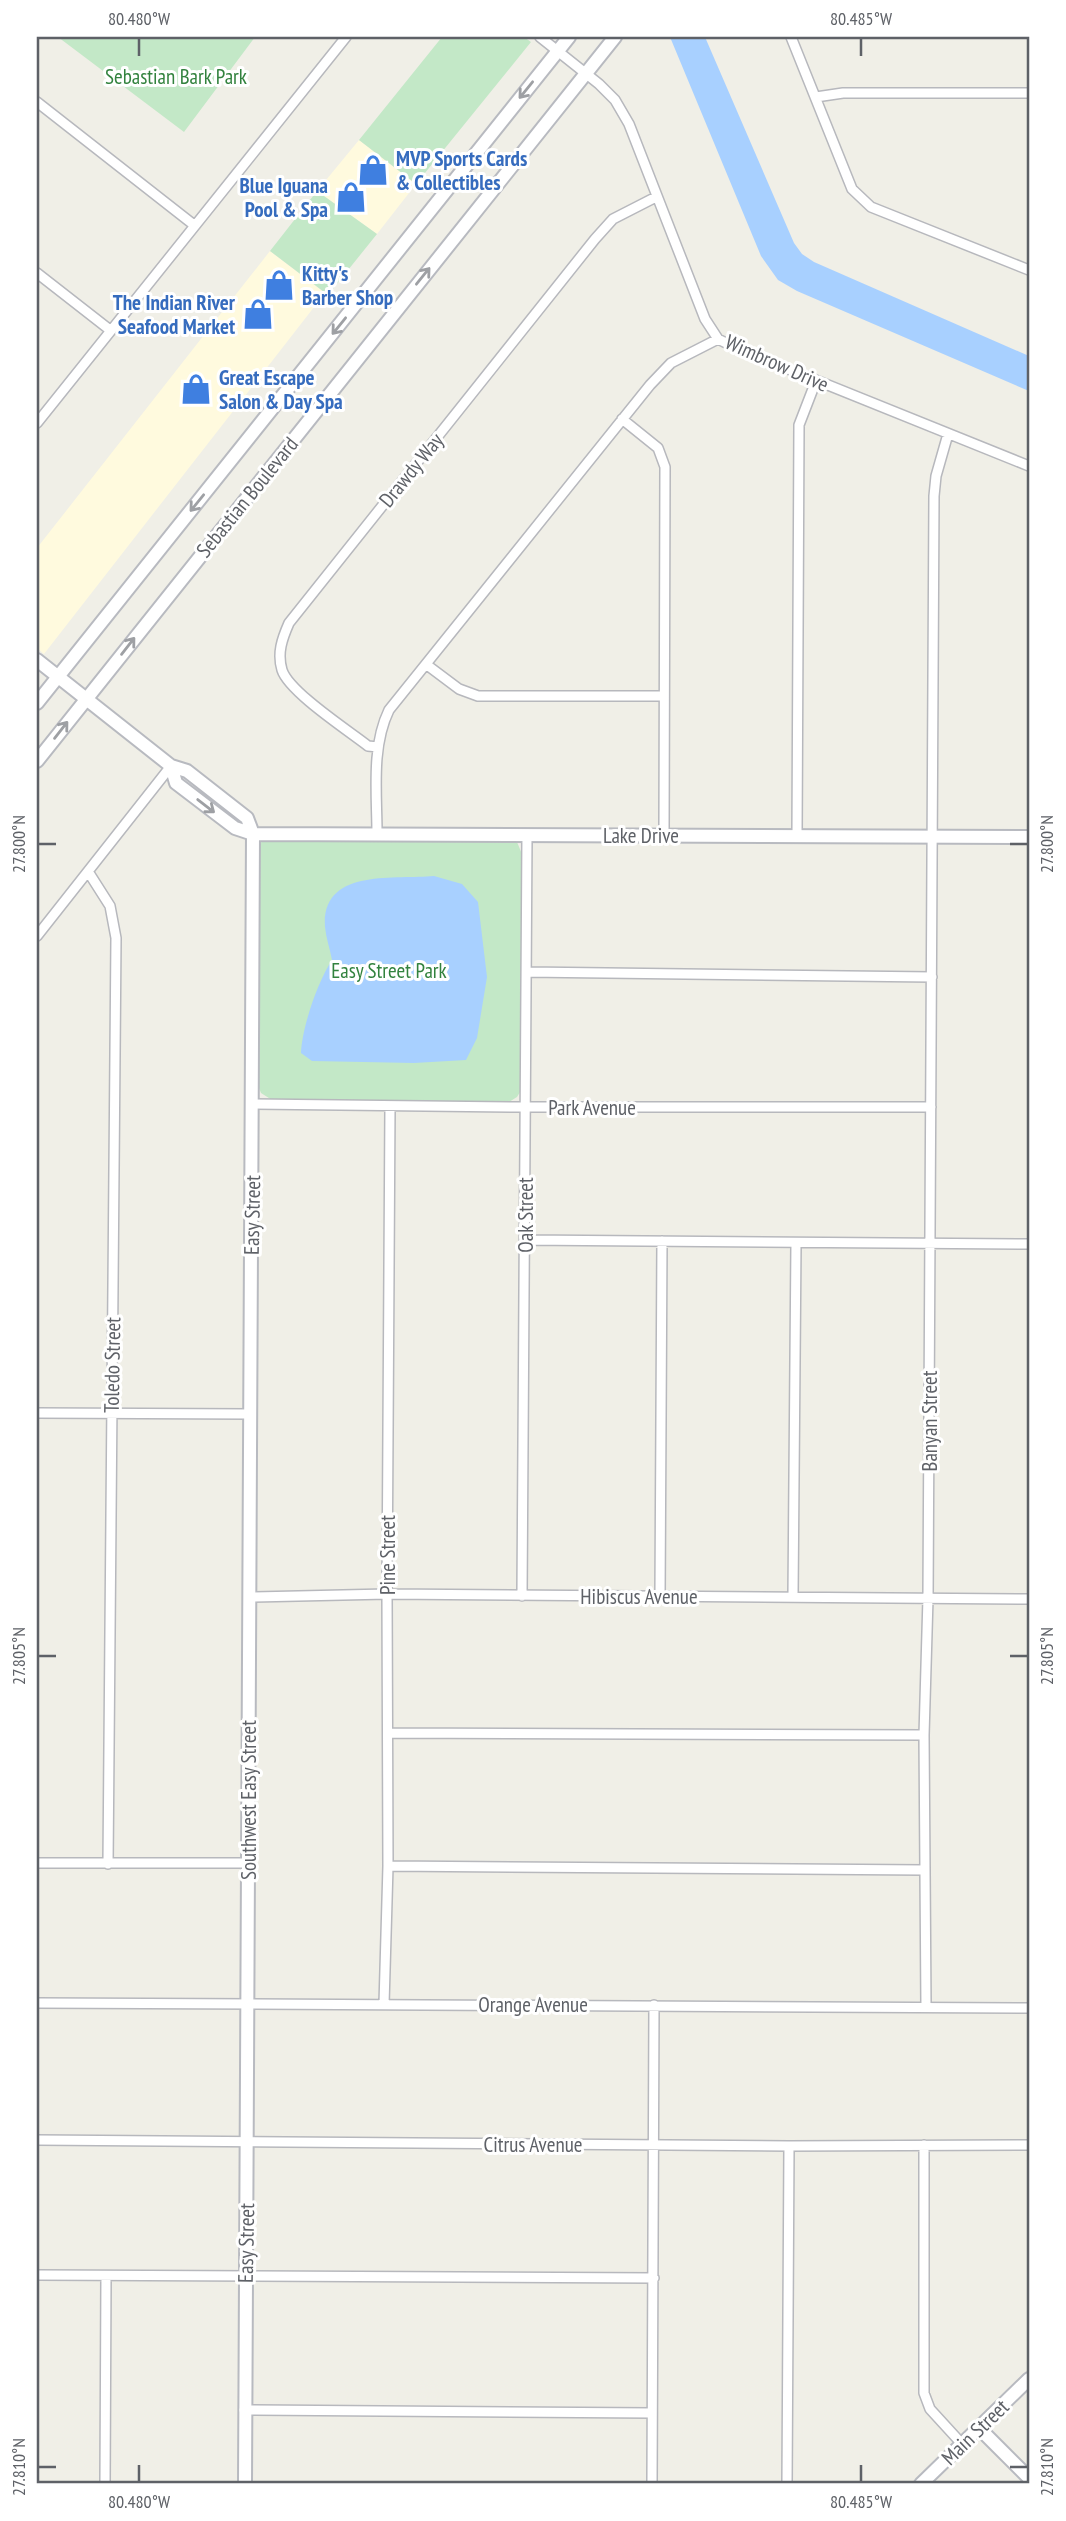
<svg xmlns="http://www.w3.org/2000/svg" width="1066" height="2521" viewBox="0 0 1066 2521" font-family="'PT Sans Narrow',sans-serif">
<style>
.commercial{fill:#fffade}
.green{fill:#c3e8c7}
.water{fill:#a8d0ff}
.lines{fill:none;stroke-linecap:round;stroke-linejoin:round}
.street-casing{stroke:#b7b8bd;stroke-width:12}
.secondary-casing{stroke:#b8bac0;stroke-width:16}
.street{stroke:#fff;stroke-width:9}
.secondary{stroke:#fff;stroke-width:12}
.oneway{stroke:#9ea0a4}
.ticks{fill:none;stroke:#5e6167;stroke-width:2.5}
.labels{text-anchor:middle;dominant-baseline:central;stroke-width:6;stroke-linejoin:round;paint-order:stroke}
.park-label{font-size:21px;fill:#32823e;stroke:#fff}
.shop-label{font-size:21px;font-weight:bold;fill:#366cbe;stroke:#fff;text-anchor:start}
.street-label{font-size:21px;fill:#5e6167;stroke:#fff}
.neatline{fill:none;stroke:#5e6167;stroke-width:2.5}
.ticks-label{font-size:18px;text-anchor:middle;fill:#5e6167}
</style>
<rect width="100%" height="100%" fill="#f0efe7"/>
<path class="commercial" d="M359 140 416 184 377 234 317 191Z
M270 251 325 293 44 654 37 648V548Z"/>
<path class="green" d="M58 37H255L184 132Z
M442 37H524L531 42 416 184 359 140Z
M317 191 377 234 328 295 270 251Z
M273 838H509L517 842 522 854V1089L517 1097 509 1102 272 1100 261 1093 257 1083 258 848 262 841Z"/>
<path class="water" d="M670 37H705L794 243 802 254 814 262 1029 356V391L797 291 778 280 761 256Z
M434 876 462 884 478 902 487 977 477 1038 466 1060 414 1063 312 1061 301 1053C302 1027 318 981 332 960 330 949 326 938 325 927 321 867 396 880 434 876Z"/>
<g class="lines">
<defs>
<path id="street" d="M540 37 599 84 615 100 629 124 705 319 718 339 736 348 1029 466
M791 37 852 189 871 207 1029 270
M816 97 843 93H1029
M37 102 194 225
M37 273 110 330
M622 419 658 448 665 467 664 835
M37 423 346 37
M427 665 459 689 478 696H664
M378 747 368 746C349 731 289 692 282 670 277 653 282 639 289 623L595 239 613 219 656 197
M377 834C377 794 371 747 389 710L650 385 671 363 718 339
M797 836 799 425 816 381
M89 873 110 906 116 938 108 1864
M37 936 171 766
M527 972 932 977
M253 1104 514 1107H931
M525 1240 1029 1244
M37 1413 249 1414
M522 1596 527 835
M660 1596 662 1241
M793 1596 796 1243
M249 1597 387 1594 1029 1599
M388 1733 924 1735
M37 1863H248
M388 1866 924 1870
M37 2003 1029 2008
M384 2004 388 1866 387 1594 390 1106
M926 2006 924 1735 928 1598 934 496 936 476 948 434
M37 2140 789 2146 1029 2145
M924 2145V2393L930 2409 962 2444
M37 2275 654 2278
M244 2410 652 2413
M105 2484 106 2276
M652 2484 654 2005
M787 2484 789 2146"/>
<path id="secondary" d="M37 660 171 766 187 771 247 818 253 834 245 2484
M37 703 569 37
M37 761 615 37
M171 766 176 783 235 828 253 834 1029 837
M979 2428 1029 2478
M921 2484 1029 2379"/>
</defs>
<use href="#street" class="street-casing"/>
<use href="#secondary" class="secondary-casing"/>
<use href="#street" class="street"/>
<use href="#secondary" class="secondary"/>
</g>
<defs><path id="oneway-shaft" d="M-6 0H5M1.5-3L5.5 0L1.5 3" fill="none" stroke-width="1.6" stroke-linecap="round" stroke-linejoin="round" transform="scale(1.75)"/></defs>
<g class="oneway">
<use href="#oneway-shaft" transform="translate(526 90) rotate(129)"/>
<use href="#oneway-shaft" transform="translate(423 276) rotate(-51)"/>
<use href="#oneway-shaft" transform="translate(339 326) rotate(129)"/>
<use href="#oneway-shaft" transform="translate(197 503) rotate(129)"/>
<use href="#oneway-shaft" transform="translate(128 646) rotate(-52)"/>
<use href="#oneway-shaft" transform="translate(61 730) rotate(-52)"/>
<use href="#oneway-shaft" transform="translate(206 806) rotate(38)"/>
</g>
<path class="ticks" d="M139 38V56M861 38V56M38 844H56M1010 844H1028M38 1656H56M1010 1656H1028M139 2465V2482M861 2465V2482M38 2467H56M1010 2467H1028"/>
<defs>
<symbol id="shop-bare" viewBox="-9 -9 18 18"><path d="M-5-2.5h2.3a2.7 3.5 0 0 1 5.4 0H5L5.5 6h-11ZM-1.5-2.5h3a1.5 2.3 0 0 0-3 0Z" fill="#3f7fe0" stroke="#fff" stroke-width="2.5" paint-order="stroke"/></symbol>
</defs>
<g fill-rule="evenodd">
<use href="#shop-bare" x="351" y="148" width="44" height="44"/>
<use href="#shop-bare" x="329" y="175" width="44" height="44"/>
<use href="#shop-bare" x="257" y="263" width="44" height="44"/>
<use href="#shop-bare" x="236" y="292" width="44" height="44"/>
<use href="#shop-bare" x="174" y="367" width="44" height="44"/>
</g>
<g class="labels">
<g class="park-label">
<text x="176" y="76">Sebastian Bark Park</text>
<text x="389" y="970">Easy Street Park</text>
</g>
<g class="shop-label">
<text x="396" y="158">MVP Sports Cards<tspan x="396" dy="24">&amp; Collectibles</tspan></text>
<text x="328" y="185" text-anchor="end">Blue Iguana<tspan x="328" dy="24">Pool &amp; Spa</tspan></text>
<text x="302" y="273">Kitty's<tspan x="302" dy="24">Barber Shop</tspan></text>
<text x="235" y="302" text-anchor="end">The Indian River<tspan x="235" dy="24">Seafood Market</tspan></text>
<text x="219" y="377">Great Escape<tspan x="219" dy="24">Salon &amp; Day Spa</tspan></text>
</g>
<g class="street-label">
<text transform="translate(777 363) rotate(24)">Wimbrow Drive</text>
<text transform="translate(411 470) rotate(-51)">Drawdy Way</text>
<text transform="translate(247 497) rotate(-51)">Sebastian Boulevard</text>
<text x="641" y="835">Lake Drive</text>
<text x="592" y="1107">Park Avenue</text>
<text transform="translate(252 1215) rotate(-89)">Easy Street</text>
<text transform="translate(525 1215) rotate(-90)">Oak Street</text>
<text transform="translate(112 1365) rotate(-89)">Toledo Street</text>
<text transform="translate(929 1421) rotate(-90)">Banyan Street</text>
<text transform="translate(387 1555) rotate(-90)">Pine Street</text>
<text x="639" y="1596">Hibiscus Avenue</text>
<text transform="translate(248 1800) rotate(-90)">Southwest Easy Street</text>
<text x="533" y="2004">Orange Avenue</text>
<text x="533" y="2144">Citrus Avenue</text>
<text transform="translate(246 2243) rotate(-89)">Easy Street</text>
<text transform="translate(975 2432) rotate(-44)">Main Street</text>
</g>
</g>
<rect width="1066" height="2521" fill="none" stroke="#ffffff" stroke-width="77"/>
<rect x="38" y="38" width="990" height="2444" class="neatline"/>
<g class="ticks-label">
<text x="139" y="25">80.480°W</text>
<text x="861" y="25">80.485°W</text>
<text transform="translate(1047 844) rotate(-90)" y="6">27.800°N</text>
<text transform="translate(19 844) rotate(-90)" y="6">27.800°N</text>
<text transform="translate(19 1656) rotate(-90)" y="6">27.805°N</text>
<text transform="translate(1047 1656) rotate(-90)" y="6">27.805°N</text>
<text transform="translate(1047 2467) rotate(-90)" y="6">27.810°N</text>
<text transform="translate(19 2467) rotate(-90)" y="6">27.810°N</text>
<text x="139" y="2508">80.480°W</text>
<text x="861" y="2508">80.485°W</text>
</g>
</svg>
